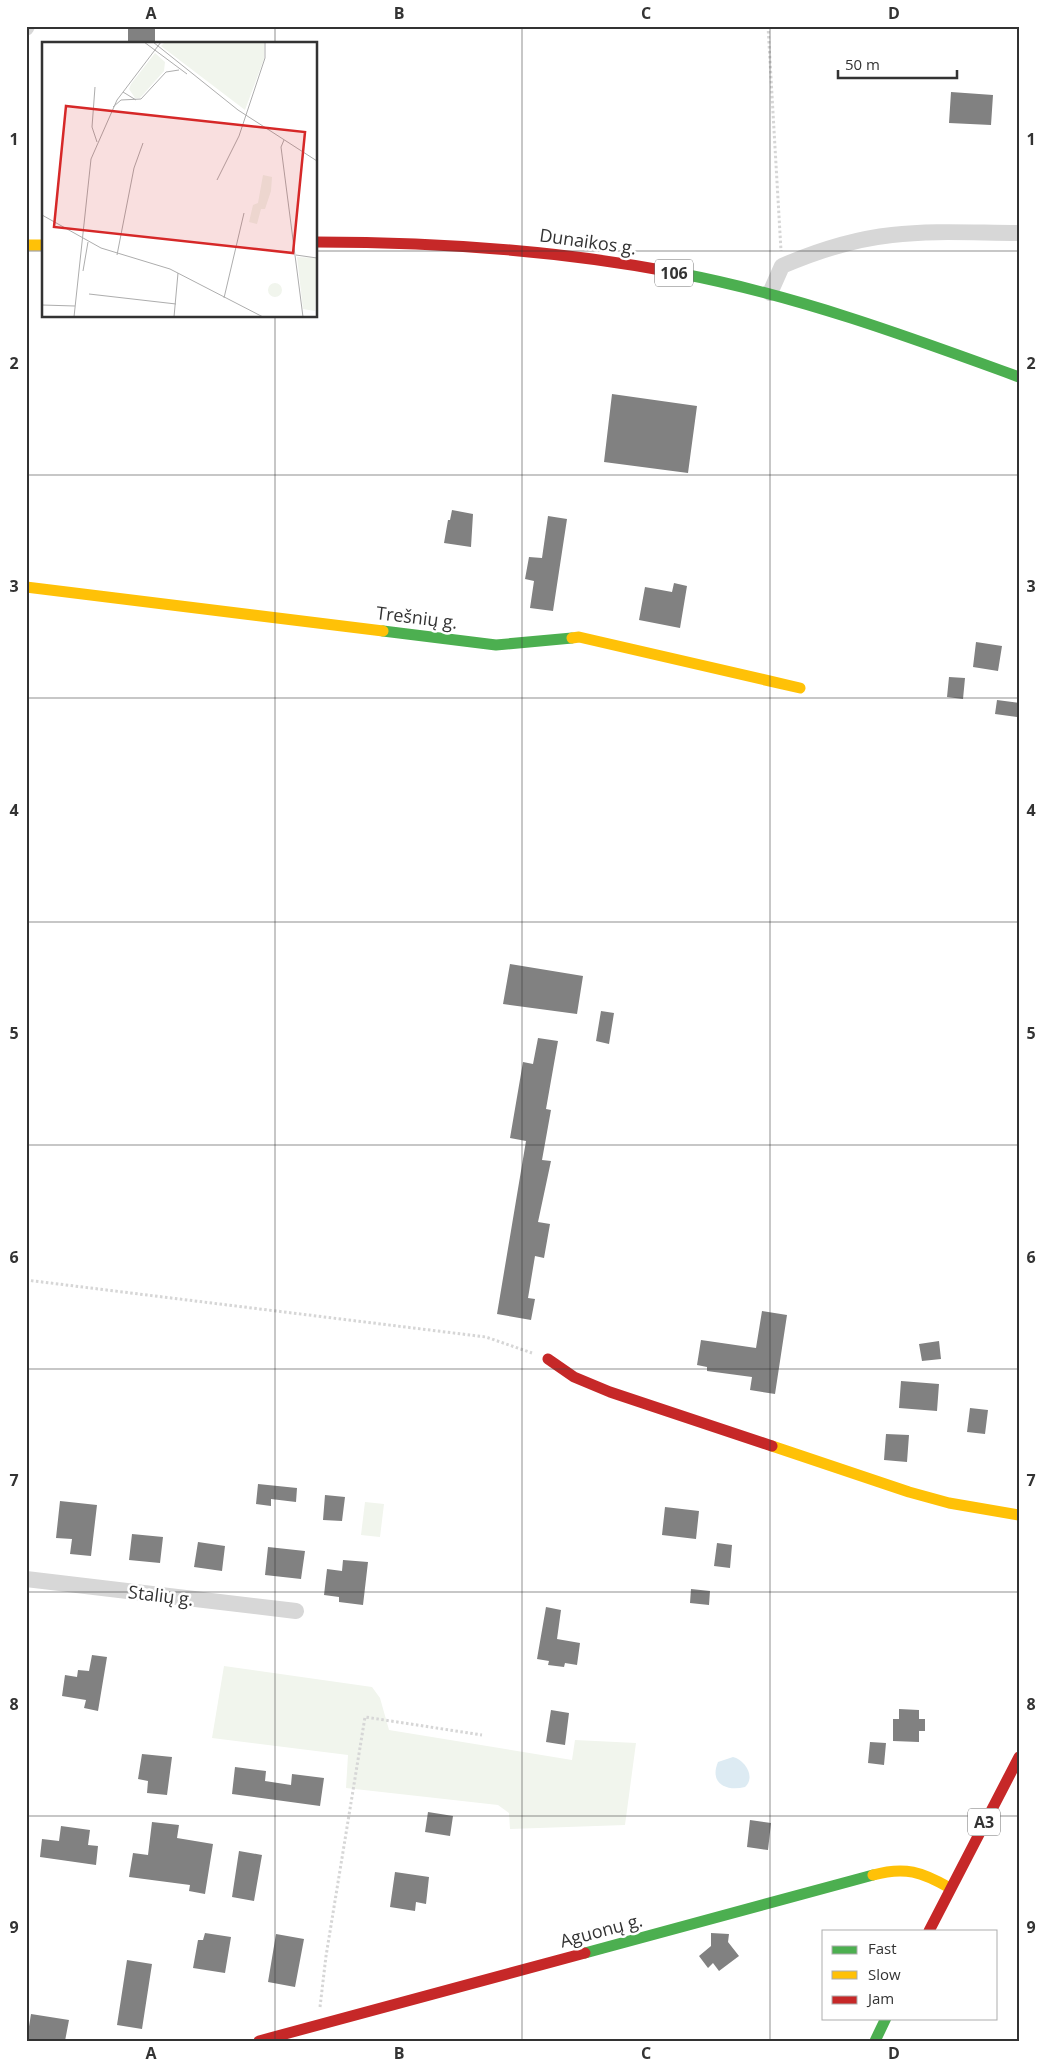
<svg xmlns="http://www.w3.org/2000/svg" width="1045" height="2067" viewBox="0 0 1045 2067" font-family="'Open Sans',sans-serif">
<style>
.green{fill:#f1f5ed}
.water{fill:#ddebf3}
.building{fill:#818181}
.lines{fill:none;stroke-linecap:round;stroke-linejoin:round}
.path{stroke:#d6d6d6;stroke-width:3;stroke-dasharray:2.5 2.5;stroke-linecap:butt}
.street{stroke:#d7d7d7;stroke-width:16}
.fast{stroke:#4caf50;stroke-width:11}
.slow{stroke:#ffc107;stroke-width:11}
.jam{stroke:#c62828;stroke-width:11}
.grid{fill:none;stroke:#333;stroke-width:1;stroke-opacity:0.55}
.labels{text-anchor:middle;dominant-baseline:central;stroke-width:5;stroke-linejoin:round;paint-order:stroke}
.shield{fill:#fff;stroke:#707070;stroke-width:1}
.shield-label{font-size:16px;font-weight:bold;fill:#333}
.street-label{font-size:18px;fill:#333;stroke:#fff}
.inset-road{fill:none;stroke:#adadad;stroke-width:1}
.view{fill:#d62828;fill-opacity:0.15;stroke:#d62828;stroke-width:2.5}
.inset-edge{fill:none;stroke:#333;stroke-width:2.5}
.neatline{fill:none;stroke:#333;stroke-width:2}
.grid-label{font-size:16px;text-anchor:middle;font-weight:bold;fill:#333}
</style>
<rect width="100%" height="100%" fill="#fff"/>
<path class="green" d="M365 1502 384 1504 380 1537 361 1535Z
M224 1666 372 1687 380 1698 389 1730 572 1760 575 1740 636 1743 625 1825 510 1829 509 1813 498 1805 346 1788 348 1755 212 1738Z"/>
<path class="water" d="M733 1757C745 1760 756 1777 745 1787 726 1792 709 1783 718 1762Z"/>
<path class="building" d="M128 26H155V44H128Z
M951 92 993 95 991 125 949 123Z
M612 394 697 406 688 473 604 462Z
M452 510 473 514 471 547 444 543 448 520H450Z
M548 516 567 519 553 611 530 608 534 581 525 579 529 557 542 558Z
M674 583 687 586 680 628 639 620 645 587 672 592Z
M976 642 1002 646 998 671 973 667Z
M949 677 965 678 963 699 947 697Z
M997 700 1019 703 1017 717 995 714Z
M510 964 583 976 577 1014 503 1004Z
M601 1011 614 1013 609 1044 596 1041Z
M538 1038 558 1041 546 1109 551 1110 542 1160 551 1161 538 1222 550 1224 544 1258 535 1256 528 1298 535 1299 531 1320 497 1314 526 1141 510 1138 523 1062 533 1064Z
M762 1311 787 1315 775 1394 750 1390 752 1377 707 1371V1367L697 1365 701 1340 756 1348Z
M939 1341 941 1359 922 1361 919 1344Z
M901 1381 939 1384 937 1411 899 1408Z
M970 1408 988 1410 985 1434 967 1432Z
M886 1434 909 1435 907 1462 884 1460Z
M258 1484 297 1488 296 1502 271 1499V1506L256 1504Z
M325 1495 345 1497 342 1521 323 1520Z
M60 1501 97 1505 91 1556 70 1554 72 1539 56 1538Z
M665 1507 699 1511 696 1539 662 1535Z
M132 1534 163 1537 160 1563 129 1560Z
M198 1542 225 1546 222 1571 194 1567Z
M717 1543 732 1545 730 1568 714 1566Z
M268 1547 305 1551 301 1579 265 1575Z
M343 1560 368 1562 363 1605 339 1602V1597L324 1595 327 1569 342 1571Z
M691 1589 710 1591 709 1605 690 1603Z
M546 1607 561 1610 557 1639 580 1643 577 1665 565 1663 564 1667 548 1665 549 1661 537 1659Z
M92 1655 107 1657 98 1711 84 1708 86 1700 62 1696 65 1675 77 1677 78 1670 89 1671Z
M899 1709 919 1710V1719H925V1731H919V1742L893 1741V1719H899Z
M551 1710 569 1713 565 1745 546 1742Z
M870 1742 886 1743 884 1765 868 1763Z
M142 1754 172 1757 167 1795 147 1793 148 1781 138 1779Z
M235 1767 266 1771 265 1781 291 1785 292 1774 324 1778 320 1806 232 1794Z
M428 1812 453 1816 450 1836 425 1832Z
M750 1820 771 1823 768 1850 747 1847Z
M152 1822 179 1825 177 1838 213 1844 205 1894 189 1891 190 1885 129 1877 133 1853 148 1855Z
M61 1826 90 1830 88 1845 98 1846 96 1865 40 1857 42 1839 59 1841Z
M239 1851 262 1855 254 1901 232 1897Z
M395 1872 429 1877 426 1904 416 1902 415 1911 390 1907Z
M205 1933 231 1937 225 1973 193 1968 198 1940H203Z
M711 1933 729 1934 728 1942 739 1956 719 1971 713 1963 708 1968 699 1956 711 1946Z
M276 1934 304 1939 295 1987 268 1982Z
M127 1960 152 1964 142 2029 117 2025Z
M31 2014 69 2020 65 2041 27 2039Z"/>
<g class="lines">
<path class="path" d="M768 26 781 251
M26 1280 486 1337 532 1353
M320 2007 326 1956 365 1717 482 1735"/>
<path class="street" d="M26 28 27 26
M770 293 782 266C817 251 854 239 892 235 933 230 977 233 1019 233
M26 1579 296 1611"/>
<path class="fast" d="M678 273C795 295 907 336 1019 377
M383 631 496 645 572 638
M585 1953 873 1875
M875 2041 886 2018"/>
<path class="slow" d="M26 245H44
M26 587 383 631
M572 638 579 637 800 688
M772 1446 909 1492 949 1503 1019 1515
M873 1875C905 1866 922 1872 950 1888"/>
<path class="jam" d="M316 242C438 242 558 250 678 273
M548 1359 574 1377 610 1392 772 1446
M929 1931 1019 1757
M259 2041 585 1953"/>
</g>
<path class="grid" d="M275 26V44M522 26V2041M770 26V2041M26 251H44M316 251H1019M275 316V2041M26 475H1019M26 698H1019M26 922H1019M26 1145H1019M26 1369H1019M26 1592H1019M26 1816H1019"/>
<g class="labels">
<g class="shield">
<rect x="655" y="259.5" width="38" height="27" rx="4"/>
<rect x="968" y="1808.5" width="32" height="27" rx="4"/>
</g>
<g class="shield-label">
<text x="674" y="273">106</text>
<text x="984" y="1822">A3</text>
</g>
<g class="street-label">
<text transform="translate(588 241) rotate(8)">Dunaikos g.</text>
<text transform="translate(417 617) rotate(7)">Trešnių g.</text>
<text transform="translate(161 1595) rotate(7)">Stalių g.</text>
<text transform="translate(601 1930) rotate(-15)">Aguonų g.</text>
</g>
</g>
<g transform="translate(42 42)">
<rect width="275" height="275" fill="#fff"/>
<path d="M123 0H222V17L203 68 119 4ZM113 11 123 20 122 29 98 56H93L87 47 89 42ZM221 133 230 135 229 149 223 167H219L215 182 207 180 211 163 216 161ZM255 215 275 216 273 269 261 267ZM226 248a7 7 0 1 1 14 0a7 7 0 1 1-14 0Z" fill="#f1f5ed"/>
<path class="inset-road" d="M102 0 145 32M111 0 196 68 275 119M53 45 50 85 55 100M81 50 94 58M71 65 79 58 99 57 124 30 137 28M242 98 239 105 261 275M175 138 197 94 223 16V0M0 173 59 206 128 227 221 275M75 213 92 126 101 101M254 213 275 216M41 229 46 200M47 252 134 262M182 256 202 171M0 263 33 264M32 275 49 117 75 58 119 0M132 275 136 231"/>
<path class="view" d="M24 64 263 90 251 211 12 185Z"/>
<rect width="275" height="275" class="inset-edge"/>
</g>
<rect width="1045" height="2067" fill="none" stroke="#ffffff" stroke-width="55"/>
<rect x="822" y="1930" width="175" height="90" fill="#ffffff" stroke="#adadad"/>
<rect x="832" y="1946" width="25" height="8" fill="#4caf50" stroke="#adadad"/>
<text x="868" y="1954" font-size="15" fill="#333333">Fast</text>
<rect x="832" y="1971" width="25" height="8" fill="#ffc107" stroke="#adadad"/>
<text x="868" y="1980" font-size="15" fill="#333333">Slow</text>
<rect x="832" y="1996" width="25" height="8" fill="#c62828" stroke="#adadad"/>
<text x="868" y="2004" font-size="15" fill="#333333">Jam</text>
<path d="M838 70v8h119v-8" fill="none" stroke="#333333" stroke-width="2.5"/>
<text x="845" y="70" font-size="15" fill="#333333" stroke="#ffffff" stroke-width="4" paint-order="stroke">50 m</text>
<rect x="28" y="28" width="990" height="2012" class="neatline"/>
<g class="grid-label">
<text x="151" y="19">A</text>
<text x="399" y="19">B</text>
<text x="646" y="19">C</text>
<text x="894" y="19">D</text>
<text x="14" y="145">1</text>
<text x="1031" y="145">1</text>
<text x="14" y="369">2</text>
<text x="1031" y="369">2</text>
<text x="14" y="592">3</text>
<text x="1031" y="592">3</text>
<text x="14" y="816">4</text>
<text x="1031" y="816">4</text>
<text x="14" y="1039">5</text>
<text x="1031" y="1039">5</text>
<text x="14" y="1263">6</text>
<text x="1031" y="1263">6</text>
<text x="14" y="1486">7</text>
<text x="1031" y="1486">7</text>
<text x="14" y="1710">8</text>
<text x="1031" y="1710">8</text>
<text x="14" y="1933">9</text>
<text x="1031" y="1933">9</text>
<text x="151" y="2059">A</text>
<text x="399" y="2059">B</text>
<text x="646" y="2059">C</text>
<text x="894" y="2059">D</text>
</g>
</svg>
